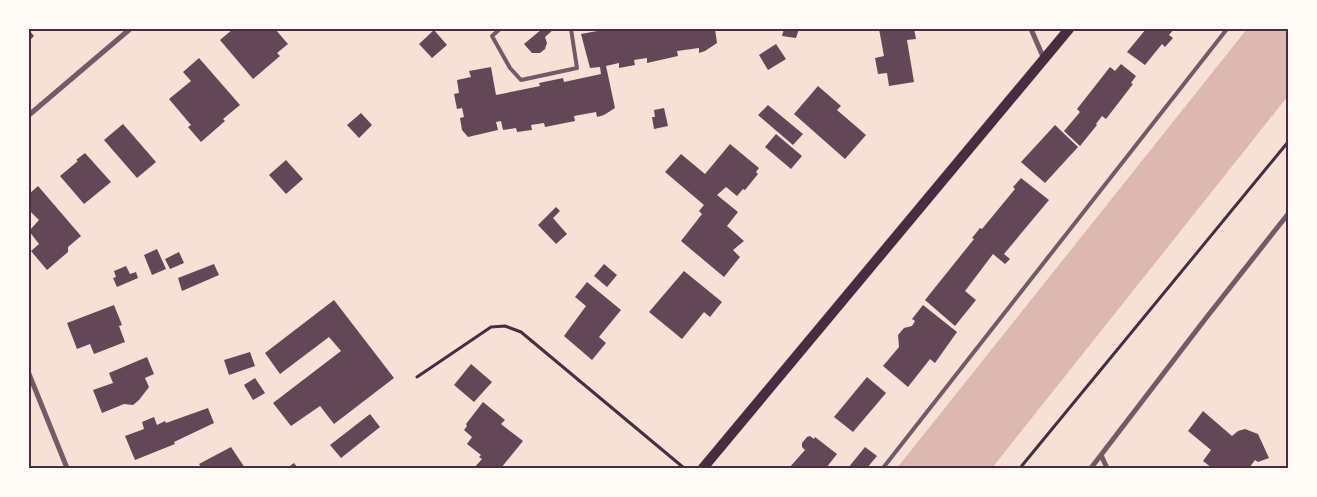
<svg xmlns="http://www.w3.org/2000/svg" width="1317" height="497" viewBox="0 0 1317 497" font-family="Cabin,sans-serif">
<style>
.water{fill:#dcb8b0}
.building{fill:#644757}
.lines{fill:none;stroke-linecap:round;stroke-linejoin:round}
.path{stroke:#4a2c40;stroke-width:3}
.service{stroke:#755966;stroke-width:4}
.minor{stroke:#755966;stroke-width:5}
.secondary{stroke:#4a2c40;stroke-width:10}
.neatline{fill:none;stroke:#4a2c40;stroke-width:2}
</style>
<rect width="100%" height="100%" fill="#f7e1d7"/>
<path class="water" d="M1247 29H1288V96L992 468H897Z"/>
<path class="building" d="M233 29H275L288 44 277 53 280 56 253 79 220 40Z
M542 29H554L545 37 547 43 545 49 540 53H532L524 44Z
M608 29H715L717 43 705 51 699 53V48L677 51 678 56 647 63V58L634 60 635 65 619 68V63L606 66 615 108 604 115 597 117 596 112 574 116 575 121 545 127 544 123 531 125 532 130 517 132 516 128 503 130 501 121 496 122 498 130 468 137 462 130 460 118 464 117 462 108 457 109 454 94 459 93 457 80 471 77 469 71 491 67 496 95 540 86 539 83 563 78 564 82 601 74 600 67 590 68 581 34Z
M784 29H799L796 38 782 36Z
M879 29H914L916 39 907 40 914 82 889 86 887 73 878 74 875 58 884 56Z
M1146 29H1174L1169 35 1173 38 1165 47 1162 44 1145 65 1127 52Z
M29 30 34 36 29 41Z
M434 30 447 45 432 58 419 44Z
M776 44 786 59 768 70 759 55Z
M199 58 240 105 223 119 225 121 201 142 188 127 191 125 169 99 191 81 183 72Z
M1121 64 1136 76 1131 83 1133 84 1106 119 1102 116 1096 124 1097 125 1080 146 1064 131 1080 112 1077 109 1110 67 1115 71Z
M818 86 841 106 837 110 866 135 845 159 794 114Z
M768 105 803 134 793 145 758 115Z
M664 108 668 126 654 129 652 117H655L654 110Z
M361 113 372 125 359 138 347 125Z
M123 124 156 162 137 178 104 140Z
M1055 125 1078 147 1045 183 1021 162Z
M776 134 802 156 791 169 765 147Z
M730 144 759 168 756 172 758 174 745 190 743 189 737 196 726 187 717 195 738 212 727 226 744 241 733 250 740 257 724 277 681 241 702 214 699 211 704 205 665 172 681 154 705 174Z
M85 153 111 182 84 204 60 176 78 161 76 160Z
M286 160 303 179 286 194 269 175Z
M1021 178 1049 200 1004 254 1010 259 1005 264 993 254 965 291 976 300 955 326 925 300 974 239 972 238 980 228 982 229 1015 189 1013 187Z
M38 186 81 236 68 247V252L47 270 31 251 39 244 29 231 39 220 29 210V194Z
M556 207 560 211 553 218 567 234 556 244 538 225Z
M157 249 166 269 152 275 144 255Z
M179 252 184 263 170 269 165 259Z
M214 264 219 275 182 291 178 278Z
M604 264 617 275 607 287 594 276Z
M126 266 130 274 136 272 138 278 117 287 113 278 116 277 114 271Z
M684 271 722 302 710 317 704 312 682 339 649 312Z
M587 282 621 310 599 337 606 343 592 360 564 336 586 306 575 297Z
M334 300 394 378 334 424 320 406 291 426 273 403 341 351 329 337 280 374 265 353Z
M114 305 122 325 119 326 125 342 94 354 90 344 77 349 67 323Z
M923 305 957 332 935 363 930 359 908 387 883 366 899 347 898 335 904 328 912 326 915 321 912 319Z
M250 352 255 366 229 375 224 360Z
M147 357 154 374 145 378 149 387 139 400 133 405 124 404 102 413 93 390 113 383 109 373Z
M471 364 492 382 474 402 454 385Z
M867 377 886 393 853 432 834 417Z
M255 378 265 393 253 400 244 385Z
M483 402 505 420 501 424 523 441 501 468H474L482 459 479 457 481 455 467 444 472 437 464 430 467 426 466 424Z
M208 408 214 423 174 442 175 444 135 460 125 436 144 429 142 422 154 417 157 425 165 421 166 423Z
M1203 411 1232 436 1238 431 1245 429 1258 434 1269 458 1258 462 1255 460 1249 468H1212L1203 461 1211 450 1188 431Z
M370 414 380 427 341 458 330 445Z
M810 436 814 439 815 437 837 454 826 468H789L805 450 802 447V443L807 437Z
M231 447 245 468H202L199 464Z
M865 447 877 456 867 468H848Z
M294 463 298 468H287Z"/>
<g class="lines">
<path class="path" d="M417 377 491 327 505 326 521 332 684 468
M1020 468 1288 142"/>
<path class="service" d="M500 29 492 36 510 68 521 80 577 68 571 29
M883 468 1227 29"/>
<path class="minor" d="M1031 29 1044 59
M29 115 130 29
M29 374 67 468
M1101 455 1107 468
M1091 468 1206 318 1288 214"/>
<path class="secondary" d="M703 468 1069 29"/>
</g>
<rect width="1317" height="497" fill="none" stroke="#fffaf5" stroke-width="60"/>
<rect x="30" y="30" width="1257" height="437" class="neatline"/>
</svg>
